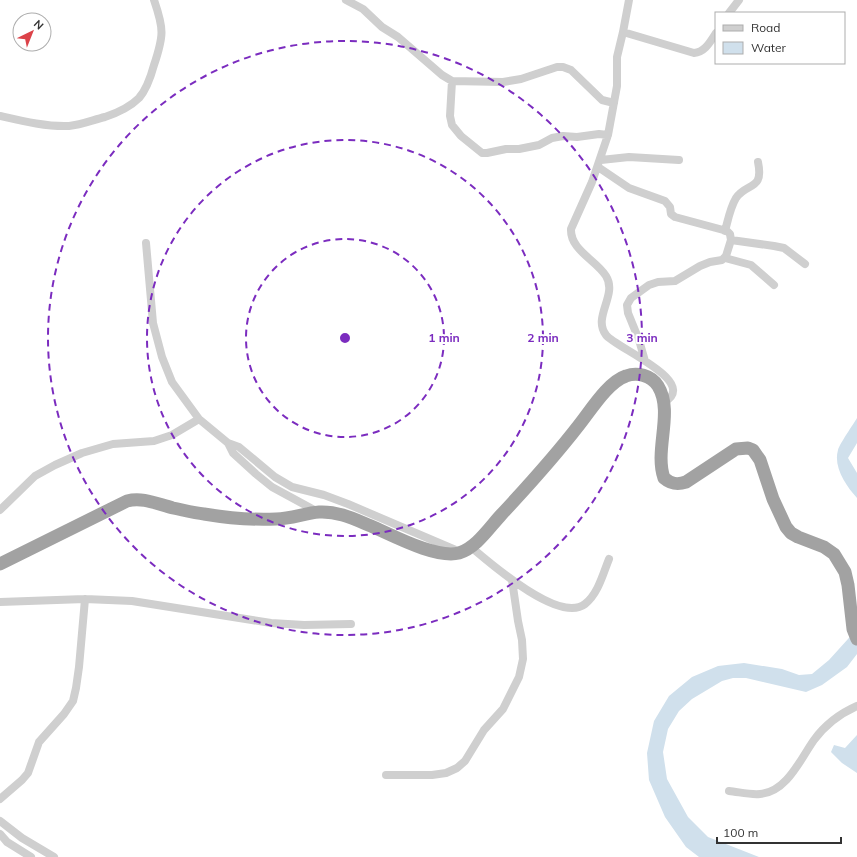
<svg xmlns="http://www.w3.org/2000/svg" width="857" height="857" viewBox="0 0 857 857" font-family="Mulish,sans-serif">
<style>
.water{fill:#d0e0ec}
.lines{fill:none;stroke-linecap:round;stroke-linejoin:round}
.minor{stroke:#cfcfcf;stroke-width:8}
.trunk{stroke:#a2a2a2;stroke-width:13}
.ring{fill:none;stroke:#7b2cbf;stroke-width:2;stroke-dasharray:7 5}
.centre{fill:#7b2cbf;stroke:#fff;stroke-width:2}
.ring-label{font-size:12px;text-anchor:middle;font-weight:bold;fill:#7b2cbf;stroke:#fff;stroke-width:4;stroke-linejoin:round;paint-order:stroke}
</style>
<rect width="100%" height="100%" fill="#fff"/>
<path class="water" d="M857 418V443L848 458 857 473V498C846 486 833 467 838 450 840 443 853 425 857 418Z
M857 629V654L847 667 822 685 806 692 746 678H733L722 681 692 699 679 711 668 729 663 752 667 779 688 817 708 837 759 857H699L686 847 665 817 649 780 647 753 654 721 669 696 692 677 718 666 744 663 782 669 799 675 812 674 829 660Z
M857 735V773L842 763 831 752 834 745 845 748Z"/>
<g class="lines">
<path class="minor" d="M346 0 363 9 382 27 398 37 442 75 452 81 503 82 521 79 557 67H563L571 70 602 100 614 103
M629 0 623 32 617 57V86L608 135 592 182 571 229C570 250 596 260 606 276 618 295 592 317 606 335 614 347 701 382 664 402
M729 13 739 0
M623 32 694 53C705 52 710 42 716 33
M452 81 450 116 452 125 461 136 482 153H487L506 149H519L539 145 552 138 563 136 577 137 599 134 608 135
M0 116C22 121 47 127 69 126 81 125 93 120 105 117 117 113 130 107 139 98 147 89 151 76 154 65 164 35 164 29 154 0
M601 160 629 157 679 160
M598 167 629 188 665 201 670 207 671 214 675 217 727 231 730 234 731 240 774 246 784 248 805 264
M725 231C728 220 730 208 736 198 747 182 764 191 758 162
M146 243 153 323 162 357 172 382 199 419 228 443 233 453 256 474 272 487 318 512
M725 258 751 265 774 285
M645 361 639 340 628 313 627 305 631 298 649 285 658 282 675 281 700 266 710 262 722 260 726 256 731 240
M228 443 239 447 275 477 292 487 324 495 348 504 458 551
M0 510 35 476 55 465 82 453 113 444 154 441 172 435 199 419
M471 547C490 563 559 624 585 604 598 594 603 574 609 559
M0 602 85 599 132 601 271 623 304 625 351 624
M386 775H432L446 773 457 768 465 761 484 730 503 709 519 677 523 659 522 640 518 621 512 580
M729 791C739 792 750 795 760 794 787 792 801 758 814 740 825 725 841 713 857 706
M0 799 22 780 28 773 39 742 64 714 73 701 76 688 79 667 85 599
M0 821 22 838 54 857
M0 834 7 842 31 857"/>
<path class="trunk" d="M0 564 127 501C143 497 157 504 173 508 183 510 194 513 204 514 228 518 253 520 276 519 291 519 305 513 319 512 338 511 354 519 371 526 392 535 436 559 459 553 476 548 489 528 501 515 528 486 555 456 579 425 591 410 608 382 626 376 637 372 651 375 658 386 674 412 654 450 664 478 671 484 677 485 686 482L736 449 748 448 753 450 760 460 773 499 786 527 791 533 798 537 824 547 834 554 845 572 848 585 853 629 857 639"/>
</g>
<g class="ring">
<circle cx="345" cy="338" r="99"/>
<circle cx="345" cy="338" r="198"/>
<circle cx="345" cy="338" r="297"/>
</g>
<circle cx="345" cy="338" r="6" class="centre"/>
<g class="ring-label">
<text x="444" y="342">1 min</text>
<text x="543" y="342">2 min</text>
<text x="642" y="342">3 min</text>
</g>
<rect x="715" y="12" width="130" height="52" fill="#ffffff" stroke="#adadad"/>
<rect x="723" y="25" width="20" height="6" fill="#cfcfcf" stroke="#adadad"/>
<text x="751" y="32" font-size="12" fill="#323232">Road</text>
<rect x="723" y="42" width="20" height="12" fill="#d0e0ec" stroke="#adadad"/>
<text x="751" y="52" font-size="12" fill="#323232">Water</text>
<g transform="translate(32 32) rotate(43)"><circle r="19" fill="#ffffff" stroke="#adadad"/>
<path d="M0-3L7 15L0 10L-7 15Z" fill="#dc4249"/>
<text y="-6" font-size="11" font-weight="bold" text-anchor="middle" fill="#323232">N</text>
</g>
<path d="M717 837v6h124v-6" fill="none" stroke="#323232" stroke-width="2"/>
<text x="723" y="837" font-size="12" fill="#323232" stroke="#ffffff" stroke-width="3" paint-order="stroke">100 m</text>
</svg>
